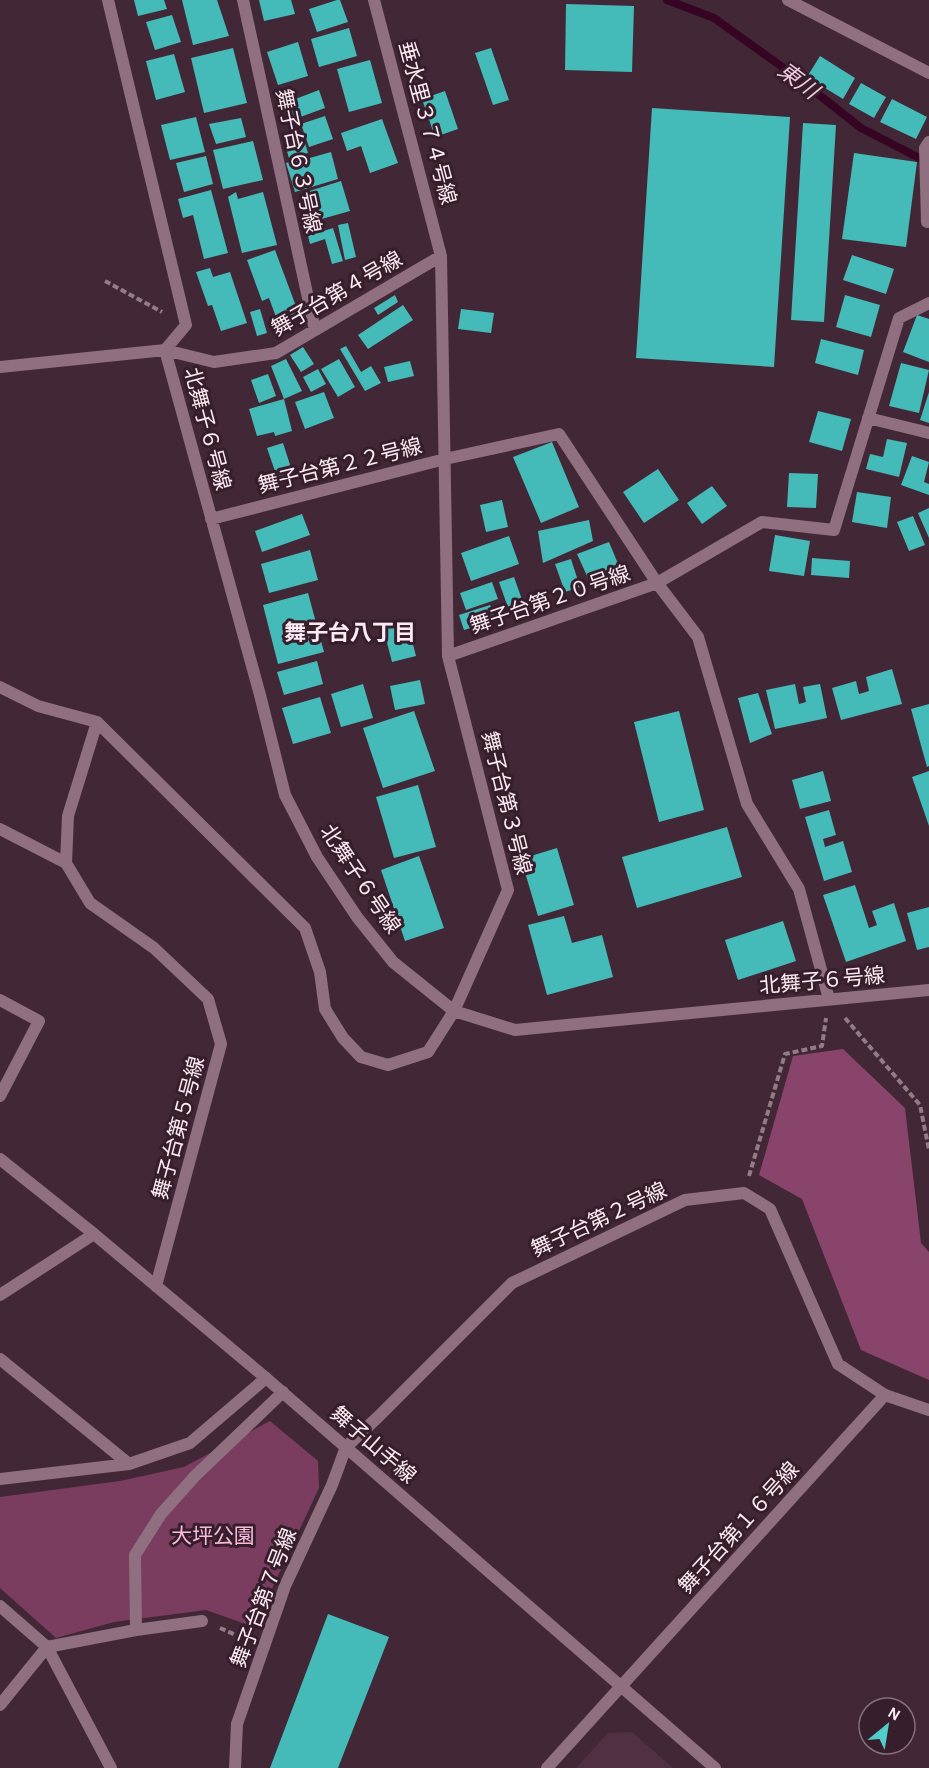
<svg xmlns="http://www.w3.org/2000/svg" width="929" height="1768" viewBox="0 0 929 1768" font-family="'Alegreya Sans','Noto Sans JP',sans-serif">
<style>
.built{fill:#503042}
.green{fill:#7a3d60}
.forest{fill:#88446b}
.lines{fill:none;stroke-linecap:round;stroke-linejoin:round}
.stream{stroke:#360524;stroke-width:8}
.building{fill:#44bbb9}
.path{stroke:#927c88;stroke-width:4;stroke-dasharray:6 3;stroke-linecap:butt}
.minor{stroke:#906f80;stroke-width:12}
.tertiary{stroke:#906f80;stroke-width:12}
.labels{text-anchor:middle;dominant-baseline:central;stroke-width:6;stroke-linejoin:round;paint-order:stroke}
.street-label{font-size:21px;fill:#fcebf3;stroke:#371e2c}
.park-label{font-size:21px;fill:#f9bcdb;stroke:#371e2c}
.water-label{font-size:22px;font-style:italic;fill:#f3cadf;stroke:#371e2c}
.neighbourhood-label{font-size:22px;font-weight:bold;fill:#fcebf3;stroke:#371e2c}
</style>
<rect width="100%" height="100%" fill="#422836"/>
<path class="built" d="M632 1732 673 1768H576L608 1733Z"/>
<path class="green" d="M270 1421 318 1461 319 1488 254 1627 206 1610 114 1622 56 1638 0 1588V1497L120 1481 184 1467Z"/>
<path class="forest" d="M843 1049 905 1108 921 1243 929 1252V1380L861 1350 802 1199 759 1175 793 1056Z"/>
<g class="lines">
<path class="stream" d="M667 0 714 18 799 79 861 128 929 163"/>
</g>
<path class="building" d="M134 0H164L167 9 138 16Z
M182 0H217L229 36 193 45Z
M259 0H291L295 14 264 21Z
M337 0H340L348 22 317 32 309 9Z
M566 4 634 6 632 72 565 70Z
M172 15 181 42 155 50 146 22Z
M349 28 357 56 319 67 311 39Z
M298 42 308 76 278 85 267 52Z
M233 48 247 103 204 113 191 58Z
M491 48 509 100 493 105 475 53Z
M174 54 185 92 156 100 146 61Z
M820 56 855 78 843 99 807 77Z
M370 60 382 103 349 112 337 69Z
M861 83 886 97 874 118 849 104Z
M319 90 325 108 292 120 285 103Z
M445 91 458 129 435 137 422 99Z
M892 99 927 117 916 139 880 122Z
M652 108 790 117 774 367 636 358Z
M325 116 333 139 309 147 301 124Z
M196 117 205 152 170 160 161 125Z
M241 118 246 137 216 144 209 124Z
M382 119 398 163 370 173 361 146 347 151 341 133Z
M803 123 836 125 824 322 791 320Z
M302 133 308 153 289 158 283 138Z
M253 141 263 180 223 189 213 150Z
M331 152 338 179 295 192 286 163 299 159V161Z
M854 153 917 162 906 247 842 239Z
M206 156 213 184 184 192 176 163Z
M341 181 350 211 311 222 303 193Z
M211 190 228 253 204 259 193 215 183 218 178 199Z
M236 192 238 199 263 192 277 245 242 253 228 197Z
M348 223 356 257 345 260 338 225Z
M333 228 343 261 332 264 325 239 310 244 308 236Z
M275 250 300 317 279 325 269 298 262 301 247 260Z
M852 255 894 269 886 294 843 280Z
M210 268 213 277 230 272 247 323 221 331 212 305 208 306 196 272Z
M395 295 398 302 378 315 374 308Z
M845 295 880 305 871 337 836 327Z
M403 305 413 320 368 349 358 335Z
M260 309 267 333 257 336 250 312Z
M461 309 494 313 491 333 458 329Z
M917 315 929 319V362L903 352Z
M821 339 864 350 858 375 815 363Z
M346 346 361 372 371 366 381 383 365 391 340 349Z
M303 347 314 364 301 372 290 355Z
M286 359 302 391 284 399 271 366Z
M339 359 355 387 338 397 321 369Z
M410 361 414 376 388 382 384 367Z
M901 363 929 370 919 413 889 406Z
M318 369 326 384 311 392 303 377Z
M268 374 276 396 259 403 251 380Z
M324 392 334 418 305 429 295 402Z
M929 392V423L920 420Z
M284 399 292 431 275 436 274 432 257 436 249 409Z
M818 411 851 419 842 451 809 442Z
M887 439 907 443 899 477 866 469 870 454 883 457Z
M552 442 579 507 541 523 513 457Z
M283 443 293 474 278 480 267 448Z
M912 456 929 462 924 482 929 484V495L901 485Z
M658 469 679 500 644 523 623 492Z
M789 473 818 474 816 508 787 507Z
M712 486 727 506 702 524 687 503Z
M857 492 891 497 887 528 852 522Z
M502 500 508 527 486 532 480 505Z
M929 508V538L918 513Z
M302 514 310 535 262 552 255 531Z
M913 516 925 545 909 551 897 522Z
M589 520 593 541 543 563 538 531Z
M775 535 810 541 804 576 769 571Z
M509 536 519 564 471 581 461 553Z
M609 542 623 576 598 587 594 576 588 578 577 554Z
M310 550 318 580 269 593 261 564Z
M812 558 850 561 849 578 811 575Z
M571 559 580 587 565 592 555 564Z
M514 577 526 611 511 616 499 582Z
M492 582 498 599 466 610 460 593Z
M308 593 324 652 278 664 263 605Z
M490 605 496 620 464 630 459 615Z
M407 621 416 656 392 662 383 627Z
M317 661 323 684 284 695 277 672Z
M892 669 902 704 841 720 832 688 856 681 859 694 869 691 866 677Z
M420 680 425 704 395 710 390 686Z
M363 684 373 718 341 727 331 694Z
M795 684 799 704 806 702 803 687 820 684 827 718 775 729 766 690Z
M758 693 772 734 750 743 738 698Z
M320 697 331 733 293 744 282 708Z
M929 704V766L927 767 911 709Z
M414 711 435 771 383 788 363 728Z
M679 711 704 810 659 822 634 722Z
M823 771 831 801 800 809 792 780Z
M929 771V826L912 777Z
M418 785 436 847 394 858 376 797Z
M829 810 836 835 823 839 825 847 843 841 852 872 824 881 805 817Z
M727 827 742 877 637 908 622 857Z
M557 848 574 905 538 916 521 859Z
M419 856 444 928 405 941 381 870Z
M855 885 869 928 877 925 872 911 894 903 906 941 846 962 823 895Z
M929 907V947L917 950 907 913Z
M564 916 572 943 602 935 613 977 547 995 528 925Z
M783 921 796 961 738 980 725 940Z
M328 1614 389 1637 338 1768H270Z"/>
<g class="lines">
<path class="path" d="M105 281 162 312
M845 1018 920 1105 929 1150
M749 1176 785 1054 822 1046 826 1018
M220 1628 238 1636V1656"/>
<path class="minor" d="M108 0 186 325 165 350 260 695 285 795 317 857 357 917 393 962 454 1011 515 1030 929 990
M243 0 315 330
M927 222 925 148 929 142
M0 367 165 350 214 362 276 353 441 256
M868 418 929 433
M211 519 445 459 559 434 657 583 448 656
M0 687 38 706 97 722 305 928 320 972 325 1009 343 1038 361 1057 388 1065 428 1052 454 1011 508 890 448 656 441 256 374 0
M97 722 68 816 66 863 90 903 154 948 208 999 221 1044 156 1286
M0 829 66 863
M829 999 799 889 747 804 698 637 657 583 762 522 834 530 899 318 929 303
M0 1000 39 1021 0 1096
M0 1295 94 1234
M0 1359 129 1464
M0 1479 129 1464 190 1443 266 1378
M0 1606 47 1647 111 1768
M136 1630 135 1555 161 1514 195 1476 283 1392
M0 1705 47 1647 136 1630 202 1621
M235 1768 237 1724 285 1586 332 1485 346 1447 378 1417 512 1283 685 1200 744 1193 770 1209 838 1364 885 1395 929 1410"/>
<path class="tertiary" d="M788 0 929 73
M0 1159 94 1234 266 1378 715 1768
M547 1768 885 1395"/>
</g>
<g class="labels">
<g class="street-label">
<text transform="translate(427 123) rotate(75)">垂水里３７４号線</text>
<text transform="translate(298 161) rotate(78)">舞子台６３号線</text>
<text transform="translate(337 294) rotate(-30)">舞子台第４号線</text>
<text transform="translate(207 429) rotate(75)">北舞子６号線</text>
<text transform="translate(340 466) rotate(-14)">舞子台第２２号線</text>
<text transform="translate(550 600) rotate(-19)">舞子台第２０号線</text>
<text transform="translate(506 803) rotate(76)">舞子台第３号線</text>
<text transform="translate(360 879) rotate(56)">北舞子６号線</text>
<text transform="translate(822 981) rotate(-5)">北舞子６号線</text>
<text transform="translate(179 1128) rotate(-75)">舞子台第５号線</text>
<text transform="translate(599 1220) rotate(-25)">舞子台第２号線</text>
<text transform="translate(373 1445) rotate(41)">舞子山手線</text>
<text transform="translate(739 1528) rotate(-48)">舞子台第１６号線</text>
<text transform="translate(264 1598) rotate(-69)">舞子台第７号線</text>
</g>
<g class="park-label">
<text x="213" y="1536">大坪公園</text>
</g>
<g class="water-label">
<text transform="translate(798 81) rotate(37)">東川</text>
</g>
<g class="neighbourhood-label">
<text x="350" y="633">舞子台八丁目</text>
</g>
</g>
<g transform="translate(887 1726) rotate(30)"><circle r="28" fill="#371e2c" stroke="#86707c" stroke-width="1.5"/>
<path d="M0-4.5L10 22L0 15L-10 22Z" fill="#53cdcb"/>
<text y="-9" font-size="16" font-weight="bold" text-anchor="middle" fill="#fcebf3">N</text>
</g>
</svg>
